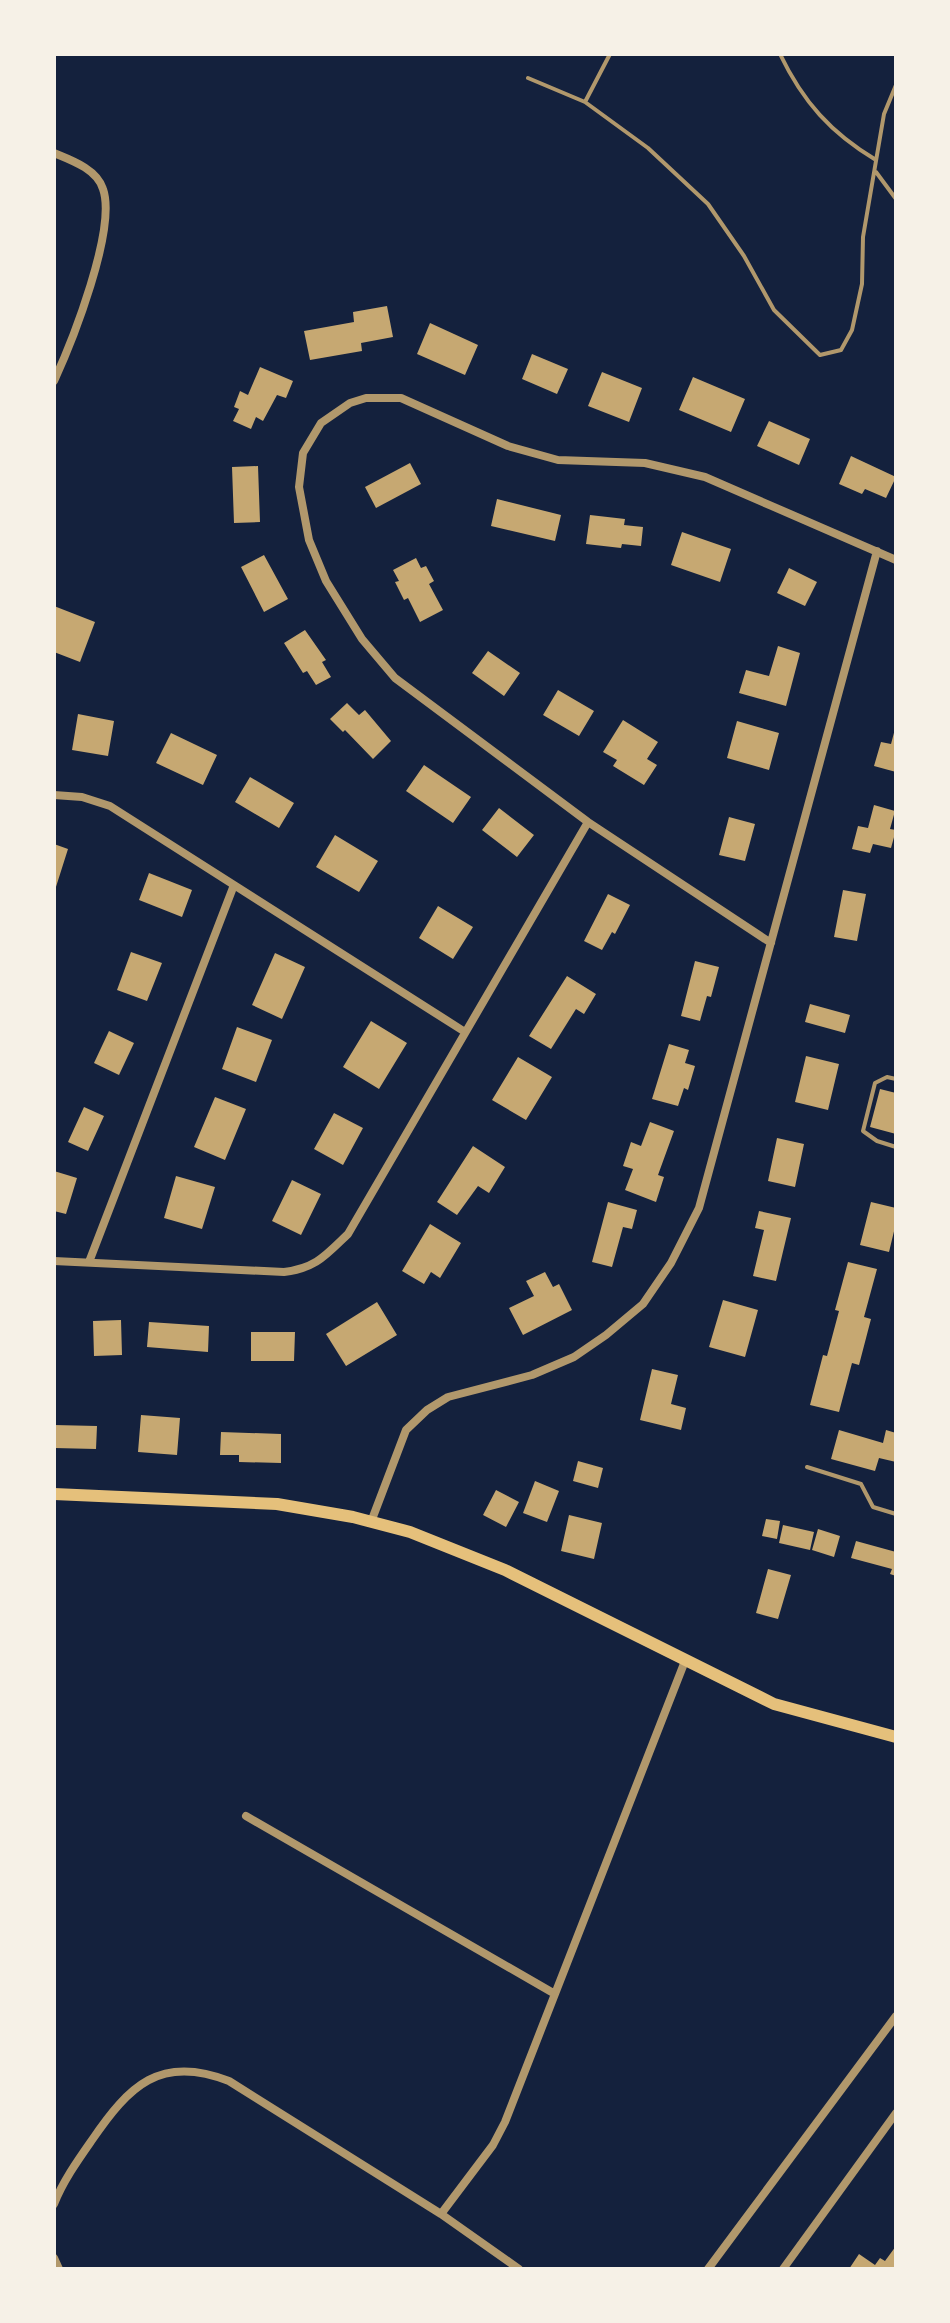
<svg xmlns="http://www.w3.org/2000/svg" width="950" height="2323" viewBox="0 0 950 2323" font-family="Commissioner,sans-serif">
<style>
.building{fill:#c6a872}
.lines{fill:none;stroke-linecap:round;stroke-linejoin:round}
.service{stroke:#b1986c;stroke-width:4}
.minor{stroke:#b1986c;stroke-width:8}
.secondary{stroke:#e5c07b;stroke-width:12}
</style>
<rect width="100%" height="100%" fill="#14213d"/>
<path class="building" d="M387 306 393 337 361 343 362 351 310 360 304 331 354 322 353 312Z
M430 323 478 345 465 375 417 354Z
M532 354 568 369 557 394 522 379Z
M260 367 293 381 286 398 277 395 263 421 256 417 251 429 233 421 239 409 234 407 240 391 248 395Z
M602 372 642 388 629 422 588 406Z
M693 377 745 399 731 432 679 410Z
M769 421 810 439 799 465 757 446Z
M851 456 896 477 886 498 865 489 862 494 839 484Z
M410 463 421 484 376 508 365 487Z
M258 466 260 522 234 523 232 467Z
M497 499 561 515 555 541 491 526Z
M590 515 625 519 624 525 643 527 641 546 622 544 621 548 586 544Z
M682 532 731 549 720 582 671 565Z
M264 555 288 599 264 612 241 567Z
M416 558 421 568 426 566 434 581 429 584 443 610 420 622 408 598 404 600 395 582 399 581 393 570Z
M789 568 817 582 805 606 777 593Z
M54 606 95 622 80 662 54 652Z
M305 630 326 660 322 662 331 677 316 685 307 671 303 673 284 643Z
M778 646 800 653 786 706 739 693 746 670 769 676Z
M488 651 520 673 504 696 472 673Z
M558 690 594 711 579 736 543 715Z
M347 703 359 715 365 710 391 741 373 759 345 730 343 732 330 719Z
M78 714 114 721 108 756 72 750Z
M623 720 658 742 647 759 657 765 644 785 613 766 617 760 603 752Z
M737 721 779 733 769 770 727 758Z
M895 729 896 730V772L874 766 881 742 891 744Z
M171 733 217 755 203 785 156 763Z
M424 765 471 797 453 823 406 791Z
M250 777 294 803 279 828 235 802Z
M874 805 895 811 890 829 896 830 891 848 873 844 870 853 852 849 858 826 868 828Z
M499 808 534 835 517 857 482 830Z
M729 817 755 824 745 861 719 855Z
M335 835 378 861 359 892 316 867Z
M54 844 68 849 55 890 54 889Z
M149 873 192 890 182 917 139 900Z
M843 890 866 894 857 941 834 937Z
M608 894 630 905 615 934 612 932 602 950 584 941Z
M438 906 473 927 453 959 419 938Z
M131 952 162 963 147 1001 117 990Z
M275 953 305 967 282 1019 252 1005Z
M695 961 719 967 711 997 707 996 700 1021 681 1016Z
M567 976 596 994 584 1014 576 1009 551 1049 529 1036Z
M810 1004 850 1015 845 1033 805 1022Z
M371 1021 407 1043 379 1089 343 1067Z
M237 1027 272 1040 256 1082 222 1069Z
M109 1031 134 1043 119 1075 94 1063Z
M669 1044 689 1050 685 1063 695 1066 688 1090 684 1088 678 1106 652 1099Z
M806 1056 839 1064 828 1110 795 1102Z
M518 1057 552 1077 526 1120 492 1100Z
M880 1089 896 1093V1134L870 1127Z
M215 1097 246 1109 225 1160 194 1147Z
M84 1107 104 1116 88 1151 68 1142Z
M334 1113 363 1128 343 1165 314 1149Z
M650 1122 674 1131 658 1175 664 1177 656 1202 625 1190 633 1169 623 1166 631 1142 641 1146Z
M777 1138 804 1144 795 1187 768 1181Z
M473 1146 505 1167 489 1193 478 1186 457 1215 437 1202Z
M54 1171 77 1178 66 1214 54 1211Z
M176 1176 215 1187 202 1229 164 1218Z
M292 1180 321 1194 301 1235 272 1221Z
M608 1202 637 1210 632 1229 623 1227 612 1267 592 1262Z
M871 1202 896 1208V1223L889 1252 860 1245Z
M759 1211 791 1218 776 1281 753 1276 764 1230 755 1228Z
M430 1224 461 1243 440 1278 431 1272 424 1284 402 1271Z
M848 1262 877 1269 864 1317 871 1319 859 1365 852 1363 839 1412 810 1405 823 1355 827 1356 839 1311 835 1310Z
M545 1272 553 1287 559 1284 572 1310 523 1335 509 1308 534 1296 526 1281Z
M723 1300 758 1310 745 1357 709 1347Z
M377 1302 397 1335 346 1366 326 1334Z
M121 1320 122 1355 94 1356 93 1321Z
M149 1322 209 1326 208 1352 147 1347Z
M251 1332H295L294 1361H251Z
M652 1369 678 1375 671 1404 686 1408 681 1430 640 1420Z
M141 1415 180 1418 177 1455 138 1452Z
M54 1425 97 1426 96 1449 54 1448Z
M839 1430 883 1443 886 1430 896 1433V1462L879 1458 875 1471 831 1459Z
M221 1432 281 1434V1463L239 1462V1455H220Z
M578 1461 603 1468 598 1488 573 1481Z
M535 1481 559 1491 547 1522 523 1513Z
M496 1490 519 1502 506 1527 483 1515Z
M569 1515 602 1523 594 1559 561 1551Z
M766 1519 780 1521 777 1539 762 1536Z
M783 1525 814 1532 810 1550 779 1543Z
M818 1529 840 1536 834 1557 812 1550Z
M856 1541 896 1552V1576L890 1574 892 1569 851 1558Z
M768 1569 791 1575 778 1619 756 1613Z
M896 2246V2269H849L859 2254 875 2265 880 2258 885 2261Z"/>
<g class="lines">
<path class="service" d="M780 54C803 102 831 133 876 160
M528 78 585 102 648 148 708 204 744 256 774 310 820 355 841 350 852 330 862 284 863 237 884 114 896 85
M585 102 610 54
M876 172 896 199
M896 1079 887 1077 875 1083 863 1131 877 1141 896 1147
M807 1467 861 1484 873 1507 896 1514"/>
<path class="minor" d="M54 153C71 160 97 169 103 189 117 229 72 342 54 381
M54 795 82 797 110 806 465 1032
M771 943 588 822 395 678 362 639 326 581 309 540 299 487 303 453 321 423 350 403 366 398H401L508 446 558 460 645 463 705 477 896 560
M54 1261 284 1272C316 1268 325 1256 348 1234L588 822
M89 1262 234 885
M371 1522 406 1430 427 1410 448 1397 532 1375 574 1357 606 1335 643 1304 671 1263 699 1208 877 551
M246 1816 555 1994
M54 2204C63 2181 78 2160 92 2140 129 2086 160 2054 229 2081L441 2214 519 2269
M441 2214 493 2145 505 2122 685 1661
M54 2258 59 2269
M708 2269 896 2016
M783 2269 896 2113"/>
<path class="secondary" d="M54 1494 277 1504 353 1517 410 1532 505 1570 774 1704 896 1737"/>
</g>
<rect width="950" height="2323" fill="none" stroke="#f6f1e7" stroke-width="112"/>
</svg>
